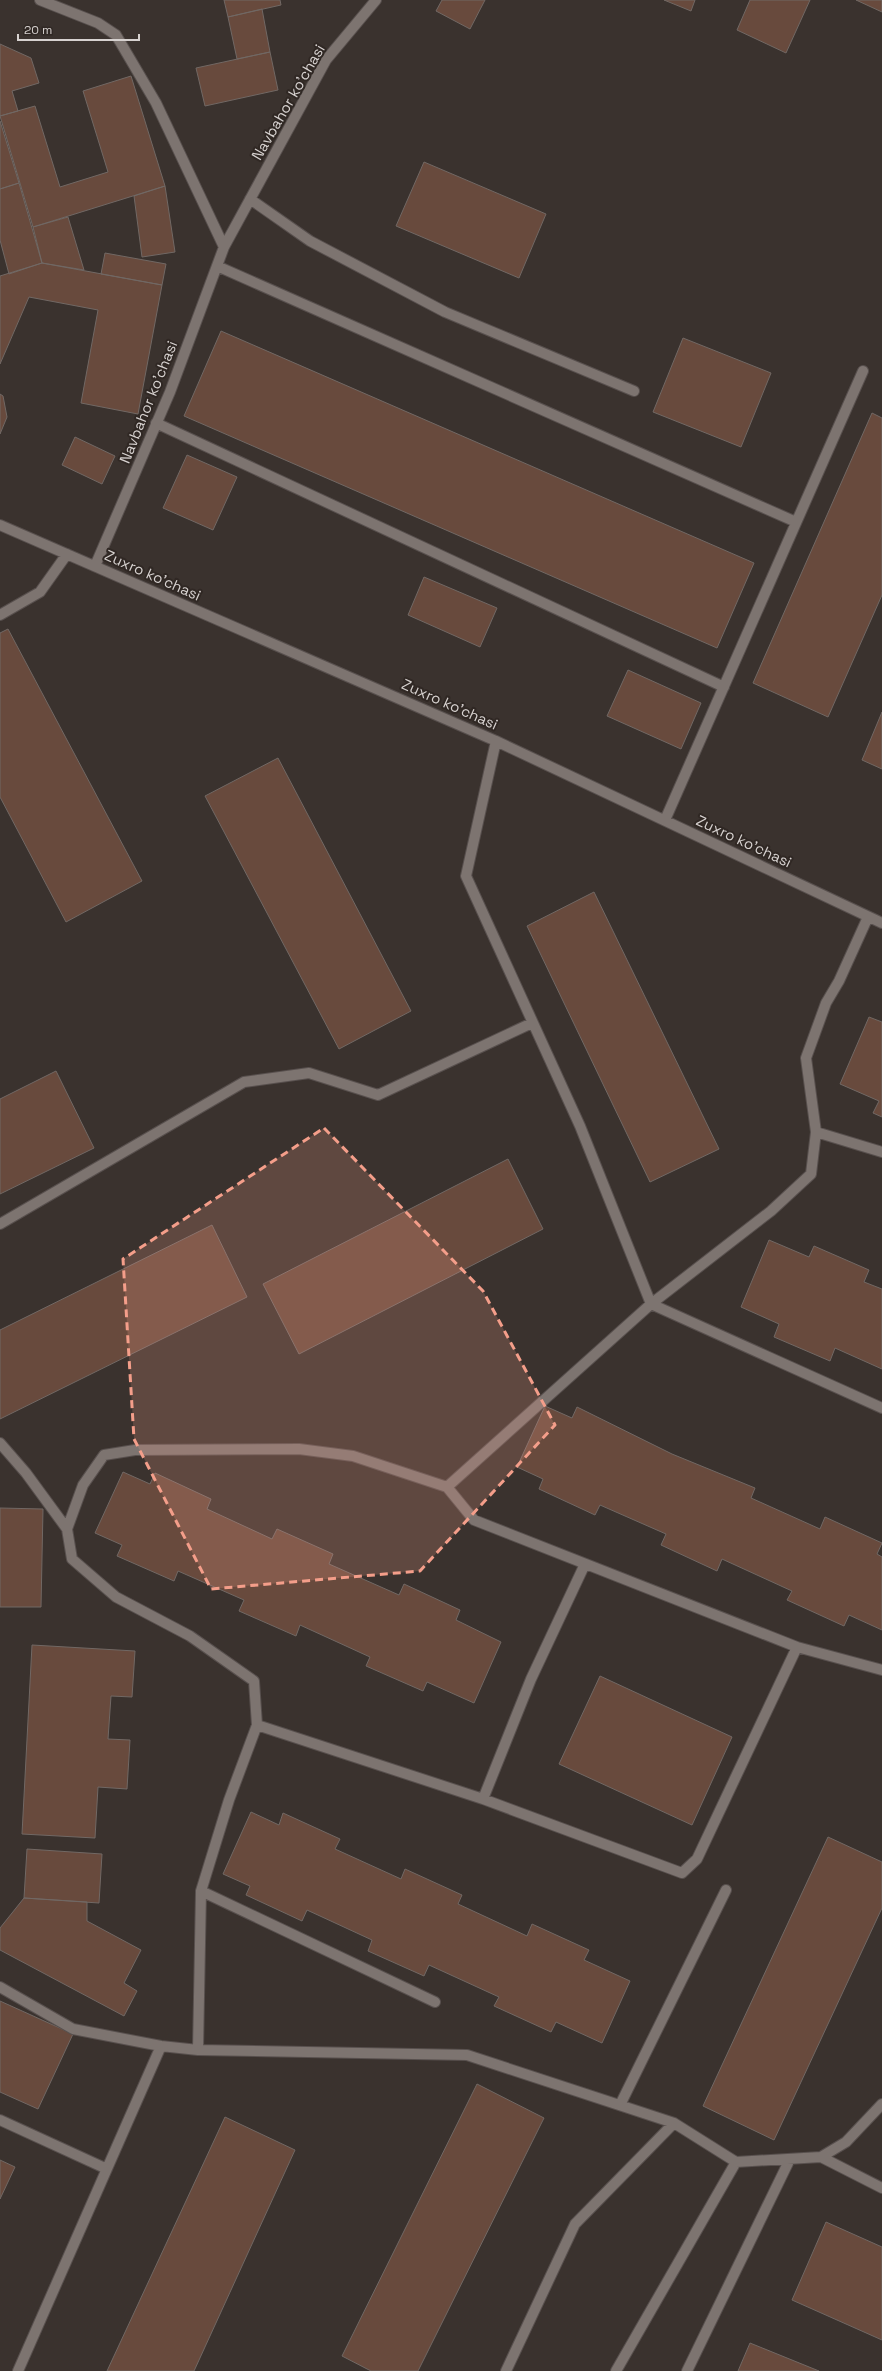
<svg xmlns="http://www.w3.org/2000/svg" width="882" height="2371" viewBox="0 0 882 2371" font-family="'Space Grotesk',sans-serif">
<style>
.building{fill:#684a3d;stroke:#716864}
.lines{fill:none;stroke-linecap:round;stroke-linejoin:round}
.minor-casing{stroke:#58504e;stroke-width:12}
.minor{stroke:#7d7470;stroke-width:10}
.marked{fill:#f49e8a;fill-opacity:0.2;stroke:#f49e8a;stroke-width:3;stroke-dasharray:8 5;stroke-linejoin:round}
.labels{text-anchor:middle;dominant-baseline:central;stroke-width:4;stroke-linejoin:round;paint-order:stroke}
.street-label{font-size:15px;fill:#d7d2d0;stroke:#302824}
</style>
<rect width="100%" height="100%" fill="#3a322e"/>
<path class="building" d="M224 0H280L281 5 228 17Z
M442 0H485L470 29 436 11Z
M664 0H695L691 11Z
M750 0H810L786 53 737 30Z
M856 0H882V12Z
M262 9 270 52 237 59 228 17Z
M0 44 31 58 39 83 12 91 18 111 0 116Z
M270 52 278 90 205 106 196 68Z
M131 76 165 186 33 227 0 116 35 106 60 187 108 172 83 91Z
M0 121 19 183 0 189Z
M424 162 546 214 519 278 396 226Z
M19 183 42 263 9 274 0 240V189Z
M165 186 175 252 142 257 134 196Z
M68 217 84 270 42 263 33 227Z
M105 253 166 264 162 285 101 274Z
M42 263 162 285 138 414 81 403 98 310 29 297 0 364V276Z
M221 331 754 563 717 648 184 416Z
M683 338 771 373 741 447 653 412Z
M0 394 3 396 7 417 0 434Z
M872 413 882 418V595L828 717 753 683Z
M75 437 115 456 102 484 62 465Z
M187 455 237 477 213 530 163 508Z
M424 577 497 608 480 647 408 615Z
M8 629 142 881 66 922 0 797V633Z
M628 670 701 703 681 749 607 716Z
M882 712V769L862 760Z
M278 758 411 1011 339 1049 205 796Z
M594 892 719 1149 650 1182 527 926Z
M869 1017 882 1022V1117L873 1113 879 1101 840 1084Z
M56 1071 94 1148 0 1194V1099Z
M508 1159 543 1229 299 1354 263 1284Z
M212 1225 247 1297 0 1419V1330Z
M769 1240 809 1257 814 1246 869 1270 864 1282 882 1289V1369L835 1348 830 1361 774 1337 779 1324 741 1307Z
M545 1406 572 1418 577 1407 672 1454 755 1488 751 1498 820 1529 825 1517 882 1543 877 1554 882 1557V1630L849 1615 844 1626 787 1600 792 1591 722 1559 717 1571 661 1545 666 1534 600 1505 595 1515 539 1489 543 1479 517 1467Z
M123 1472 150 1484 155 1473 211 1499 207 1509 272 1539 277 1529 333 1554 329 1564 399 1595 404 1584 460 1610 456 1620 501 1642 474 1703 427 1682 423 1691 366 1666 370 1657 300 1625 296 1636 239 1611 244 1600 178 1571 174 1581 117 1556 122 1545 95 1533Z
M0 1508 43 1509 41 1607H0Z
M32 1645 135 1651 132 1697 111 1696 108 1739 130 1740 127 1789 98 1787 95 1838 22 1834Z
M600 1676 732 1737 692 1825 559 1764Z
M251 1812 279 1825 283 1813 340 1839 335 1849 401 1879 405 1869 462 1895 458 1904 527 1936 532 1924 589 1950 584 1960 630 1981 602 2043 556 2022 551 2032 494 2006 499 1997 429 1965 424 1976 368 1951 372 1940 307 1910 302 1921 246 1895 250 1886 223 1874Z
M828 1837 882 1862V1908L774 2140 703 2106Z
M27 1849 102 1854 99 1903 24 1898Z
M24 1898 87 1902V1921L141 1950 124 1983 137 1991 124 2016 0 1950V1928Z
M0 2001 73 2034 38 2109 0 2092Z
M477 2084 544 2118 418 2371H371L342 2356Z
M225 2117 295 2150 194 2371H107Z
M0 2160 15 2167 0 2199Z
M826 2222 882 2247V2340L792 2300Z
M750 2343 819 2371H738Z"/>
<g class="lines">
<defs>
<path id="minor" d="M40 0 98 23 116 35 156 103 224 247
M250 199 310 241 445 312 634 391
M217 266 796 522
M156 423 724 687
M0 525 496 741 882 923
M95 566 170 392 224 247 326 60 376 0
M0 615 40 592 67 554
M496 741 466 876 580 1126 651 1304 882 1408
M665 820 863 371
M816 1132 806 1058 826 1003 839 981 868 917
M882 1152 816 1132 811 1174 771 1211 651 1304 447 1487 474 1520 797 1647 882 1670
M0 1224 244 1082 309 1073 378 1095 532 1023
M0 1443 26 1473 67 1529
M447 1487 353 1456 299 1449 135 1450 104 1455 83 1485 67 1529 72 1559 116 1597 190 1636 254 1681 257 1725 483 1799 682 1873 697 1859 797 1647
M483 1799 531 1679 585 1564
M201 1891 435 2002
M0 1987 73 2029 161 2046 198 2050 467 2055 674 2123 736 2162 821 2157 846 2142 882 2104
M198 2050 201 1891 229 1800 257 1725
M620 2105 726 1890
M0 2120 107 2169
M821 2157 882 2188
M18 2371 161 2046
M506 2371 575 2224 674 2123
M616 2371 736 2162
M687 2371 790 2159"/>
</defs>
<use href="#minor" class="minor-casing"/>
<use href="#minor" class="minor"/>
</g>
<path class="marked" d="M324 1128 483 1291 555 1425 420 1571 211 1589 134 1439 123 1259Z"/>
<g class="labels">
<g class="street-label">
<text transform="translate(288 102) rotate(-60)">Navbahor ko'chasi</text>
<text transform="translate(148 402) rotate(-68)">Navbahor ko'chasi</text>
<text transform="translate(153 575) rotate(24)">Zuxro ko'chasi</text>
<text transform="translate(450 704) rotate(24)">Zuxro ko'chasi</text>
<text transform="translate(744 841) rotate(25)">Zuxro ko'chasi</text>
</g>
</g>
<path d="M18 34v6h121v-6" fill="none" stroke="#d7d2d0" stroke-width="2"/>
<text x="24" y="34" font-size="12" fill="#d7d2d0" stroke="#302824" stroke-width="3" paint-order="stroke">20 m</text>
</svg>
